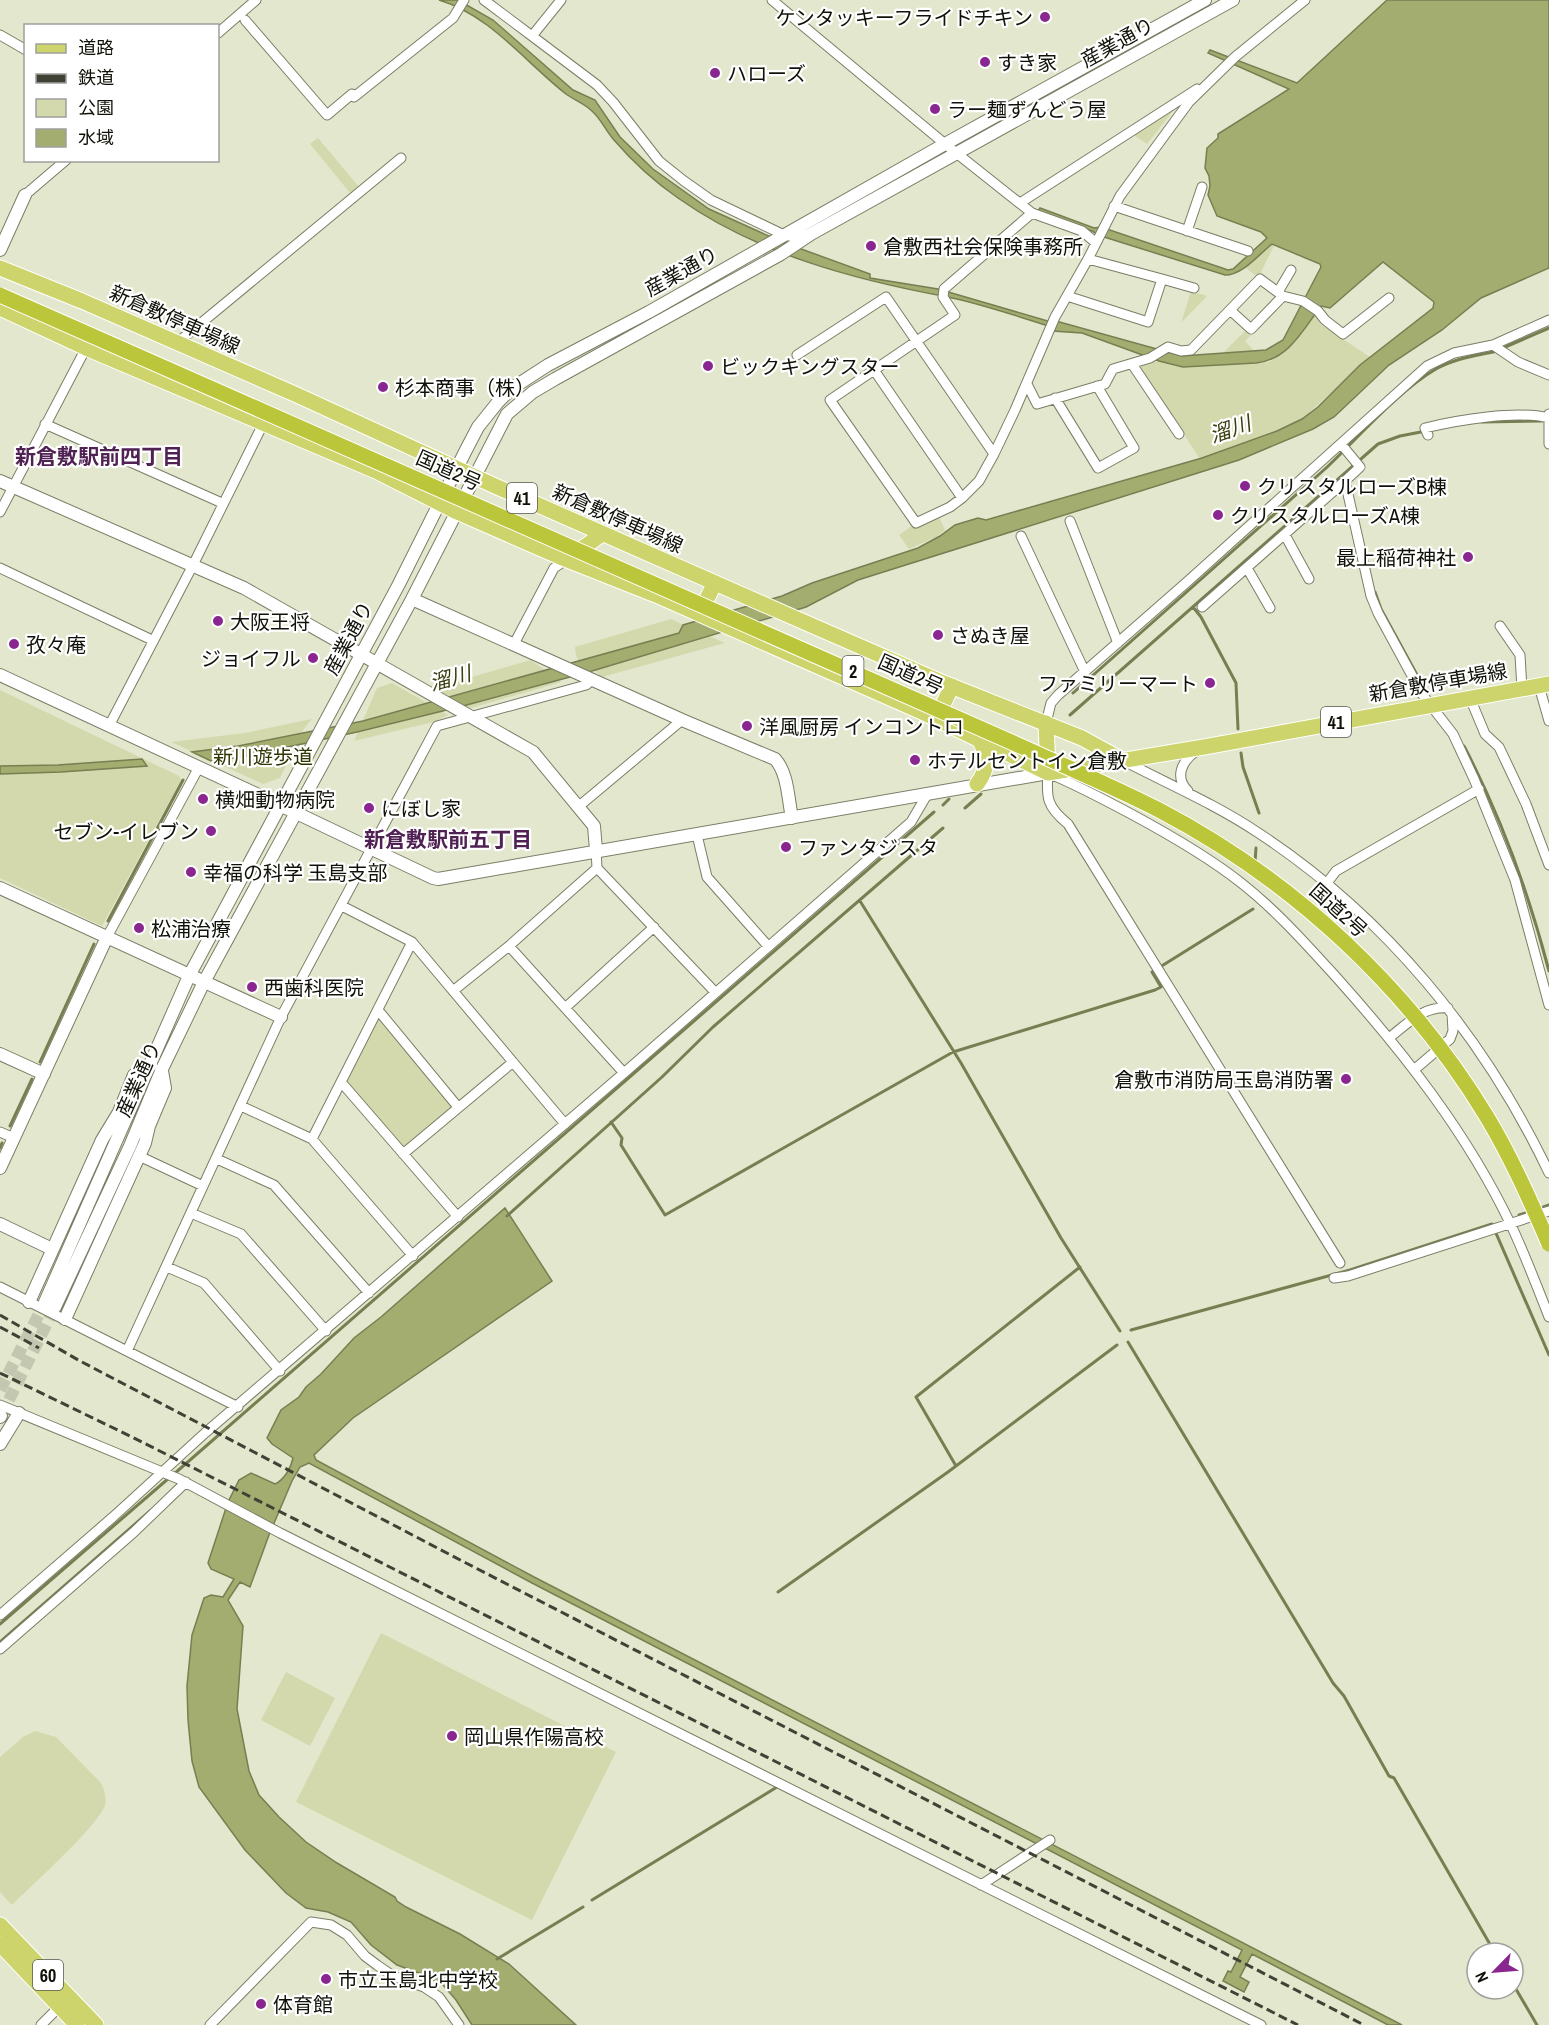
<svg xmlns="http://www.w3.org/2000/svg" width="1549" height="2025" viewBox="0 0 1549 2025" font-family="'Archivo Narrow','Noto Sans JP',sans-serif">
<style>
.green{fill:#d3d9ac}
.water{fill:#a4ad70;stroke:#787e51;stroke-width:1.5}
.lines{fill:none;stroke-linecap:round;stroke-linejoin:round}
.stream{stroke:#787e51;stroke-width:3}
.tertiary-tunnel{stroke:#c3c7af;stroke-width:12;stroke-dasharray:12 6;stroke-linecap:butt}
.minor-casing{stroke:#7b7e66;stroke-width:11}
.tertiary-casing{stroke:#7b7e66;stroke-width:14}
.primary-casing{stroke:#fff;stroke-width:17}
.minor{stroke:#fff;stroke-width:9}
.tertiary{stroke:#fff;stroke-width:12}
.primary{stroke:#cdd46b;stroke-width:15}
.rail{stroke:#414236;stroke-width:3;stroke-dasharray:9 4.5;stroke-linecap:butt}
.trunk-bridge-casing{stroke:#fff;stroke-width:17;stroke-linecap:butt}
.trunk-bridge{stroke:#bcc63a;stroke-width:15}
.poi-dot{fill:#89268f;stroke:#fff;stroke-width:2}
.labels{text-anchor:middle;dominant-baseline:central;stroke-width:4.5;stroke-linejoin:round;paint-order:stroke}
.shield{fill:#fff;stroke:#585852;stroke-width:1.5}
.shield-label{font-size:18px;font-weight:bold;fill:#101108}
.poi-label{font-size:20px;fill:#101108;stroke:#fff;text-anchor:start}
.street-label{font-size:20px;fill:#101108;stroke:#fff}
.park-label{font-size:20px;fill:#313504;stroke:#fff}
.water-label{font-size:21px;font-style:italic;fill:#3c4011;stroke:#fff}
.neighbourhood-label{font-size:21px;font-weight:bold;fill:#502153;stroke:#fff}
</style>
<rect width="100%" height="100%" fill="#e3e7cd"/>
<path class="green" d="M1177 106 1147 144 1134 135Z
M318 138 359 187 351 194 310 144Z
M1271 245 1274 246 1260 274 1256 276 1246 268Z
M1191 291 1207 296 1181 323Z
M1315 314 1320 324 1370 357 1302 419 1277 431 1200 459 1140 367 1159 361 1183 367 1268 362C1290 353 1301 332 1315 314Z
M1246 330 1251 335 1245 341 1254 351 1223 353Z
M939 517 945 530 936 537 909 549 899 535 913 525 915 529Z
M671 619 725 643 602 677C590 663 577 674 575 647Z
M531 660C540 669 553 672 561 682L468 709 433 688Z
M392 683 448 715 433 722 354 741 377 688Z
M0 690 179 776 181 780 102 926 0 878Z
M312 719C297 734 290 759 280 778L263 784 171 742 245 733Z
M379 1016 455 1108 404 1150 345 1082Z
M381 1633 616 1752 532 1920 296 1802Z
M286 1672 335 1698 310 1746 261 1720Z
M35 1731 56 1737 101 1783C104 1790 107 1797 105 1805 99 1825 30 1887 12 1905L0 1892V1757L23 1737Z"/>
<path class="water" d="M439 0H458L493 20 573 90 595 100 620 137 653 169 709 209 782 242 870 274V278L938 289 1051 322 1056 321 1182 356 1266 350 1283 340 1321 267 1320 264 1272 244C1259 254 1243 275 1225 275L1101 236 1092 231 1041 214 1038 211 1040 208 1094 228 1101 227 1228 270 1233 269 1267 238 1261 232 1217 216 1208 195 1210 186 1209 176 1205 168 1207 148 1218 138V134L1289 89 1208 53 1210 50 1297 83 1387 0H1549V268L1481 298 1442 330 1389 365 1334 417 1313 429 1239 460 858 580 806 607 592 671 463 706 357 732 242 757 211 761 192 752 238 746 363 721 679 633 683 625 782 596 812 583 918 548 940 536 955 525 978 518 986 520 1202 458 1277 431 1302 419 1318 407 1360 365 1433 308 1434 302 1383 262 1330 308 1321 306C1303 330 1288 360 1256 363L1183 367 1159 361 1082 333 1052 331 1049 326C1016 316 982 304 948 297 855 280 757 254 678 198 655 182 632 161 614 140 606 131 601 119 592 111 584 103 574 100 566 94 525 62 490 15 439 0Z
M142 759 147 766 61 772 0 774V766L58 765Z
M505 1208 552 1281 353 1418 314 1455 316 1460 536 1578 1402 2025H1388L1252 1954 1240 1977 1249 1982 1244 1992 1223 1981 1228 1971 1231 1972 1242 1950 532 1583 309 1463 300 1467 292 1481 269 1535 250 1587 240 1582 228 1600 243 1626 237 1709 249 1771 259 1795 279 1817 306 1842 337 1863 395 1897 397 1901 406 1907 460 1934 509 1964 576 2025H472L456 2000 443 1985 419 1973 397 1965 371 1945 351 1922 328 1912 306 1908 286 1893 245 1850 199 1787 192 1761 188 1720 187 1686 192 1635 204 1598 211 1595 223 1597 234 1579 211 1569 208 1563 228 1502 239 1480 251 1473 275 1484C284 1480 291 1468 293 1458L272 1444 267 1438 281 1410 299 1397 306 1387 321 1374 354 1338 381 1317Z"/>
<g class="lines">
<path class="stream" d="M1503 348 1549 328
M1482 422 1542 421
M1375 592 1381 609 1428 695
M1193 607 1201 617 1236 683 1238 729
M1073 693C1157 618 1241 544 1325 469 1358 438 1398 391 1436 369 1455 358 1476 356 1497 351
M1070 715 1378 444 1400 436 1426 431
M1464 746C1501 817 1529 894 1549 971
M1241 753 1243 767 1259 813
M943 805 949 799
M965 808 981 794
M1255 862 1256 848
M860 901 961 1063 1061 1238 1120 1331
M108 921 183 780
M40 1062 94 944
M611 1122 622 1138 621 1145 665 1215 953 1052 1155 990 1161 987 1152 972 1253 909
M10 1126 32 1079
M0 1148 2 1143
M1538 1209 1549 1205
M1519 1215 1529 1212
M507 1216 662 1077 713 1027 943 828
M1131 1330 1350 1270 1492 1224 1549 1355
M1128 1342 1333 1683 1344 1696 1389 1776 1394 1778 1495 1953
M956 1466 916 1397 1080 1267
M174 1474 934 812
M778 1592 948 1472 1117 1345
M0 1624 169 1478
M0 1642 150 1511
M592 1900 777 1787
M497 1959 583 1907
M1513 1984 1537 2025"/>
<path class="tertiary-tunnel" d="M0 1390 45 1302
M1 1416 55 1307"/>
<defs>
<path id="minor" d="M484 0 532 36
M561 0 532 36 597 85 613 102 659 161 684 181 711 200 784 235 795 237 808 234
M772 0 945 144 1032 213 1082 231 1095 242
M245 20 327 115 352 94 354 97 453 18 464 0
M218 33 256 0
M0 35 26 50
M25 195 66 160
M1020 203 1197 89
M1114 206 1248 251
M1187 231 1202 187
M1162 279 1194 288
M1278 292 1291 270
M1067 296 1148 322 1162 279 1088 259
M1230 310 1251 329 1283 296
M177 343 401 158
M1493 345 1518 362 1549 375
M797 355 886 297 994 454
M1132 364 1179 434
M874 370 962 498 979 481 994 454 1015 410 1055 317 1088 259 1120 196 1189 102 1235 57 1305 0
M1027 384 1037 404 1105 384 1113 369 1150 358 1168 347 1181 351 1191 350 1260 279 1283 296 1303 301 1318 311 1325 320 1343 334 1389 298
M1055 398 1098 468 1134 448 1097 386
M1549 414V444
M45 424 222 503
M1428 435 1425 428C1458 420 1517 410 1549 418
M1341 444 1360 467 1345 481 1371 596 1378 613 1422 694 1453 734 1474 779 1515 880 1549 1005
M962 498 950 507 916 523 830 400 955 315 943 297 944 289 1032 213
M0 512 86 348
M1070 521 1118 643
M1285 535 1309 579
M1021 536 1085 672
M0 568 152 640
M1247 568 1270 608
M1202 607 1345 481
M1500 626 1520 655 1522 689
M514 644 554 568 566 560
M1539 686 1549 721
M1470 698 1485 734 1499 747 1526 804 1549 865
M1046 723 1051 703 1058 695 1187 582 1427 366 1454 353 1493 345 1549 320
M109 726 193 565 263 424
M1124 761C1168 784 1215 804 1257 832 1384 915 1484 1036 1549 1173
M1188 791C1174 777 1182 761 1196 751
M578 807 682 720
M697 835 707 877 768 946
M596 850 597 868 715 992
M1327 883 1336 871 1479 789
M342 906 412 942 565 1124
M107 937 198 769
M509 946 624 1073
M453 991 509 946 597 868
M565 1008 654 927
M378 1010 458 1107
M1389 1038C1407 1024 1423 1006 1448 1008
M1414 1070 1450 1039 1453 1031 1452 1014
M341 1082 458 1217
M241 1106 312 1139 413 1256
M0 1132 14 1138
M312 1139 412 942
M403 1154 513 1062
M139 1156 203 1186
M217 1159 274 1185 369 1293
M191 1213 241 1234 326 1331
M1340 1263 1068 824C1047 807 1046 798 1048 773 1077 785 1105 800 1133 815 1170 835 1207 856 1240 882 1276 910 1306 944 1337 978 1404 1053 1467 1133 1511 1225 1525 1255 1537 1286 1549 1317
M167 1267 204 1283 280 1371
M1334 1278 1348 1276 1549 1211
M0 1287 238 1407
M127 1351 281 1017 437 726 586 685 593 679
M0 1405 179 1479 280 1533 1261 2025
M0 1615 113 1517 205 1433 624 1073 911 822 928 793
M0 1649 134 1532 186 1482
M981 1885 1050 1840
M41 2025 61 2005
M210 2025 311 1922 331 1925 347 1935 365 1956 377 1965 393 1976 424 1987 439 1997 459 2025"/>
<path id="tertiary" d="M0 250 25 195
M0 481 244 588 533 752 594 826 596 850
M412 599 682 720 775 759C788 773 788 799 792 818
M0 675 267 799 433 878 438 879 1048 773
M0 888 281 1017
M0 1054 44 1074
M0 1168 107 937
M0 1224 52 1249
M29 1302 102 1140 119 1112 134 1075 151 1065
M45 1302 189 976 399 584 466 450 478 427 498 402 511 389 548 365 649 312 945 144 1205 0
M55 1307 130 1146 162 1069 204 982 412 599 507 414 533 392 555 379 781 254 811 234 1233 0
M65 1319 145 1143 149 1126 165 1088 162 1071
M0 1417 1 1416
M0 1444 19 1413"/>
<path id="primary" d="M0 268 82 301 297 395 495 486 788 615 946 684 1082 738 1122 760
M0 308 86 348 376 471 457 512 560 557 656 595 924 713 1048 773 1204 747 1549 684
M569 558 602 534
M699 614 715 583
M936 719 952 686
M1046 723 1048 770
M977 784C989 768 989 755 978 738
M0 1925 96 2025
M0 1944 77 2025"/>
</defs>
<use href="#minor" class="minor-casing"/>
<use href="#tertiary" class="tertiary-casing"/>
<use href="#primary" class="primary-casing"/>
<use href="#minor" class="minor"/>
<use href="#tertiary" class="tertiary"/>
<use href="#primary" class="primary"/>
<path class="rail" d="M0 1315 80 1361 466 1563 1364 2025
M0 1327 39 1348
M0 1373 132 1437 1298 2025"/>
<defs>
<path id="trunk-bridge" d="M0 295 1027 749C1071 769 1116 788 1159 810 1293 880 1409 988 1487 1117 1511 1157 1530 1200 1549 1244"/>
</defs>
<use href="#trunk-bridge" class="trunk-bridge-casing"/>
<use href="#trunk-bridge" class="trunk-bridge"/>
</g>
<g class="poi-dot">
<circle cx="1045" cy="17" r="6"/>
<circle cx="985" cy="62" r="6"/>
<circle cx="715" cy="73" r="6"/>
<circle cx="935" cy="109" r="6"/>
<circle cx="871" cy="246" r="6"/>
<circle cx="708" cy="366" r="6"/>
<circle cx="383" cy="387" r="6"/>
<circle cx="1245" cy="486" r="6"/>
<circle cx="1218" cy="515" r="6"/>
<circle cx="1468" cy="557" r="6"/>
<circle cx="218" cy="621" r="6"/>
<circle cx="938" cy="635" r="6"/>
<circle cx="14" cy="644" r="6"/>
<circle cx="313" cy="658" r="6"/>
<circle cx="1210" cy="683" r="6"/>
<circle cx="747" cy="726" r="6"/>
<circle cx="915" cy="760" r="6"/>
<circle cx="203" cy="799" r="6"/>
<circle cx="369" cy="808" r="6"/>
<circle cx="211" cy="831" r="6"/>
<circle cx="786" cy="847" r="6"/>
<circle cx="191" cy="872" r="6"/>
<circle cx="139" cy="928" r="6"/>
<circle cx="252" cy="987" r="6"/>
<circle cx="1346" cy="1079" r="6"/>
<circle cx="452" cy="1736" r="6"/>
<circle cx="326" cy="1979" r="6"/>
<circle cx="261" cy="2004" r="6"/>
</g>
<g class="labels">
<g class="shield">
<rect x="507" y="483" width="30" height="30" rx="4.5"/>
<rect x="842.5" y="656" width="21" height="30" rx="4.5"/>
<rect x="1321" y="707" width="30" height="30" rx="4.5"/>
<rect x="33" y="1960" width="30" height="30" rx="4.5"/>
</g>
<g class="shield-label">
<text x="522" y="498">41</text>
<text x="853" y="671">2</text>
<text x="1336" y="722">41</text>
<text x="48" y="1975">60</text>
</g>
<g class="poi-label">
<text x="1033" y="17" text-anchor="end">ケンタッキーフライドチキン</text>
<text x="997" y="62">すき家</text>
<text x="727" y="73">ハローズ</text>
<text x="947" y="109">ラー麺ずんどう屋</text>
<text x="883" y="246">倉敷西社会保険事務所</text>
<text x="720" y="366">ビックキングスター</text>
<text x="395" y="387">杉本商事（株）</text>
<text x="1257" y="486">クリスタルローズB棟</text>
<text x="1230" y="515">クリスタルローズA棟</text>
<text x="1456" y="557" text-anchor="end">最上稲荷神社</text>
<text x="230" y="621">大阪王将</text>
<text x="950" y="635">さぬき屋</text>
<text x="26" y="644">孜々庵</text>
<text x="301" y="658" text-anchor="end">ジョイフル</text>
<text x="1198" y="683" text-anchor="end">ファミリーマート</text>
<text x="759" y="726">洋風厨房 インコントロ</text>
<text x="927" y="760">ホテルセントイン倉敷</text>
<text x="215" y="799">横畑動物病院</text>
<text x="381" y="808">にぼし家</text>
<text x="199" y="831" text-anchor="end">セブン-イレブン</text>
<text x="798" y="847">ファンタジスタ</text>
<text x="203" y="872">幸福の科学 玉島支部</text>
<text x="151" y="928">松浦治療</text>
<text x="264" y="987">西歯科医院</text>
<text x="1334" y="1079" text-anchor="end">倉敷市消防局玉島消防署</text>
<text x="464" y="1736">岡山県作陽高校</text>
<text x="338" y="1979">市立玉島北中学校</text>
<text x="273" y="2004">体育館</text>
</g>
<g class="street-label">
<text transform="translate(1117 42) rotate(-29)">産業通り</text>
<text transform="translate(681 271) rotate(-29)">産業通り</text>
<text transform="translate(175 319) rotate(24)">新倉敷停車場線</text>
<text transform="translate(449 470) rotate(24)">国道2号</text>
<text transform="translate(618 518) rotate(24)">新倉敷停車場線</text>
<text transform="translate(348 638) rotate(-62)">産業通り</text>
<text transform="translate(911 674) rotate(24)">国道2号</text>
<text transform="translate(1438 682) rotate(-10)">新倉敷停車場線</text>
<text transform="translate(1339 910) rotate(42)">国道2号</text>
<text transform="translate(138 1079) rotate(-66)">産業通り</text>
</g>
<g class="park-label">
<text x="263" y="756">新川遊歩道</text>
</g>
<g class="water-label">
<text transform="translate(1230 429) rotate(-19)">溜川</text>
<text transform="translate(450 678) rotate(-15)">溜川</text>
</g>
<g class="neighbourhood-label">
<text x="99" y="456">新倉敷駅前四丁目</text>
<text x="448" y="839">新倉敷駅前五丁目</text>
</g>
</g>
<rect x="24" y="24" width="195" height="138" fill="#ffffff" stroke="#9fa09c" stroke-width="1.5"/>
<rect x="36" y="44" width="30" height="9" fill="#cdd46b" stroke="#9fa09c" stroke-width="1.5"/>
<text x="78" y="54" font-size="18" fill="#101108">道路</text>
<rect x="36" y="74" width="30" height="9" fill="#414236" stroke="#9fa09c" stroke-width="1.5"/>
<text x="78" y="84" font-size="18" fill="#101108">鉄道</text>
<rect x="36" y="99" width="30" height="18" fill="#d3d9ac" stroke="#9fa09c" stroke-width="1.5"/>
<text x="78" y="114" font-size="18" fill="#101108">公園</text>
<rect x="36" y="129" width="30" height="18" fill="#a4ad70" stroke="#9fa09c" stroke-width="1.5"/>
<text x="78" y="144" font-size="18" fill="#101108">水域</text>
<g transform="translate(1495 1971) rotate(245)"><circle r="28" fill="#ffffff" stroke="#9fa09c" stroke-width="1.5"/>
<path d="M0-4.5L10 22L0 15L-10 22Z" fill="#89268f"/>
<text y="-9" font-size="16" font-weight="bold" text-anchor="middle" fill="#101108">N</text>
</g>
</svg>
